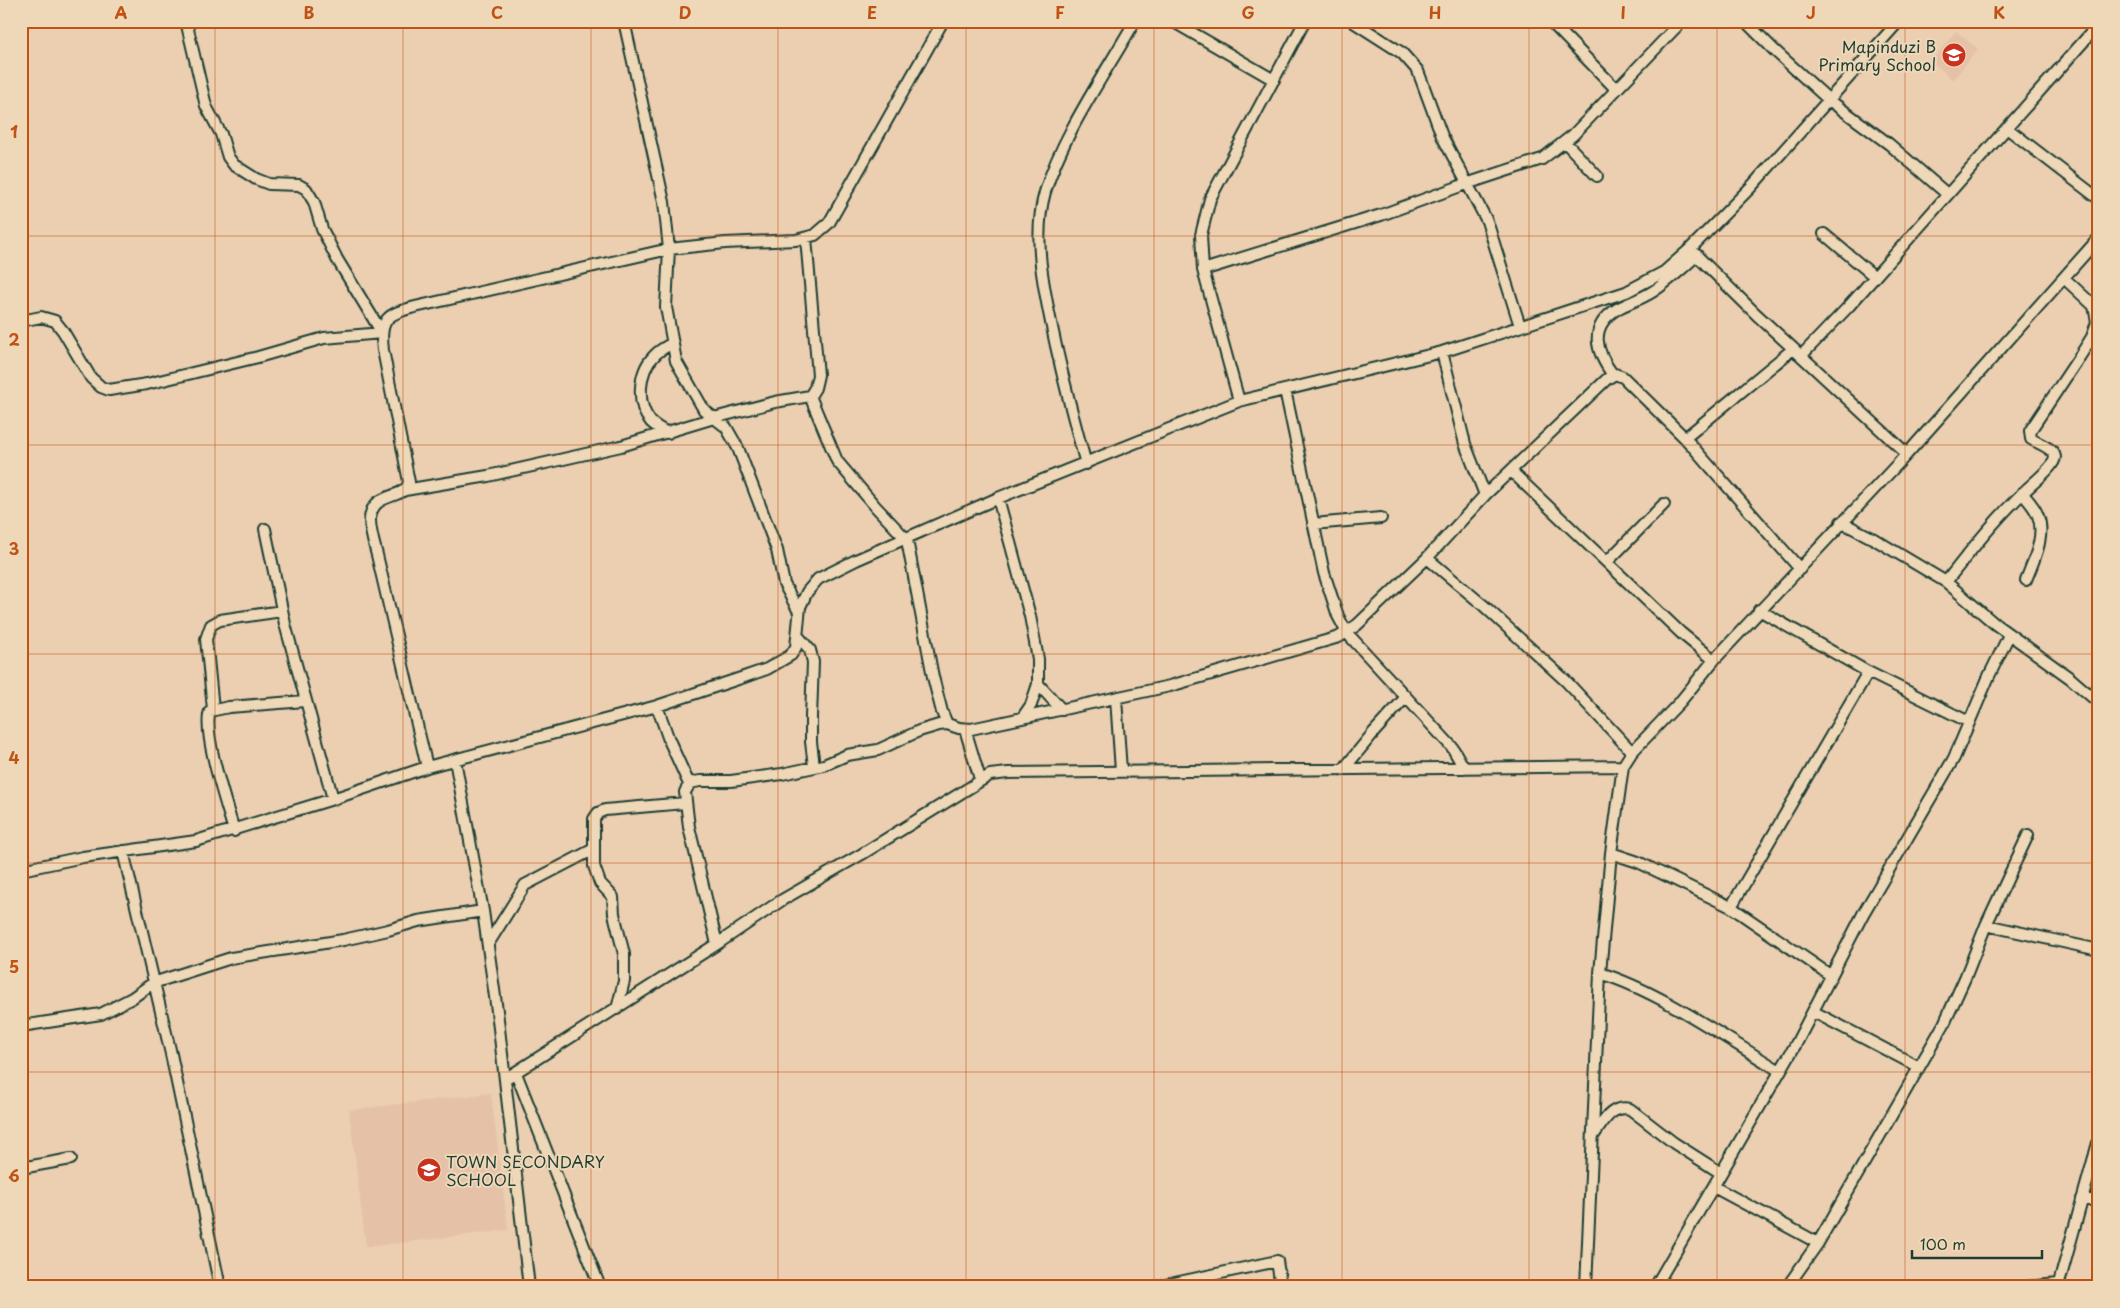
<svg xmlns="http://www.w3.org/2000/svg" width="2120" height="1308" viewBox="0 0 2120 1308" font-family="'Playpen Sans',sans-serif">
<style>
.built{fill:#e5c1a8}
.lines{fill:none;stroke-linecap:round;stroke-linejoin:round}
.minor-casing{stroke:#1f3d34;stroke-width:14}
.minor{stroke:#eed8b7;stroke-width:10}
.grid{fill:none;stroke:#c05314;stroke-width:1;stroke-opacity:0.55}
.labels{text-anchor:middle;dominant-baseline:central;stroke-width:4;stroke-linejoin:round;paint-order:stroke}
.poi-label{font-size:16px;fill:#1f3d34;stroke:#eed8b7;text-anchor:end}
.neatline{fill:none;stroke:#c05314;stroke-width:2}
.grid-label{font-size:16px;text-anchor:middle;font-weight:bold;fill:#c05314}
</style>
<rect width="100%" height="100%" fill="#eccfb1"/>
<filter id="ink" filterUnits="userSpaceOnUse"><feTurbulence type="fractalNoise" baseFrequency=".02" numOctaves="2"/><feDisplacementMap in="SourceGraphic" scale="10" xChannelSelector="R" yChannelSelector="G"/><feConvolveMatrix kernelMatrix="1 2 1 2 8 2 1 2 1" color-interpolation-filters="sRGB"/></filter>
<g filter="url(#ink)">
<path class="built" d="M1956 31 1978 49 1953 80 1931 61Z
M491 1093 508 1230 366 1247 349 1110Z"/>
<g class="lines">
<defs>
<path id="minor" d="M624 21 664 202 669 249 666 307 676 361 704 410 726 427 738 448 777 550 784 584 799 612
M1172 21 1274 80
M1352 21 1402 53 1418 71 1442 136 1487 221 1520 326
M1550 21 1616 89
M1745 21 1774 50 1829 100 1889 144 1947 194
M2008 129 2099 199
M1565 142 1597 176
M1824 234 1875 277
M1690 249 1757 315 1907 454
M1203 270 1381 215 1466 184 1542 159 1573 135 1682 21
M21 321 41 317 55 321 63 331 91 378 101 387 109 390 147 384 258 357 324 338 382 333 337 259 322 229 314 202 306 189 299 185 269 184 256 179 234 165 228 157 221 134 206 106 186 21
M1442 352 1465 444 1485 495
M1801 356 1849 306 2099 24
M1613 375C1596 352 1588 327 1617 309 1628 303 1641 299 1652 292 1668 282 1683 268 1697 255
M1285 390 1324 573 1338 616 1347 633 1452 747 1464 768
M810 396 837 461 875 506 907 540 933 677 942 712 947 724
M1239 401 1203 270 1201 235 1210 199 1305 21
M668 433C662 430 656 427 651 422 636 405 638 372 654 356 659 350 667 346 673 343
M1685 438 1793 349
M1086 464C1075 425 1065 386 1056 346 1046 298 1031 241 1045 192 1062 135 1105 74 1135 21
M1511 471 1681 633 1714 660
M405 490 488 476 621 446 714 418 775 402 810 396 815 388 818 375 806 238
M2022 493C2028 500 2035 507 2038 516 2046 536 2033 562 2026 580
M998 498 1030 616 1038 659V684L1031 705 1022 718
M1841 522 1874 539 1946 582 1995 624 2070 678 2099 703
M1313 524 1381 518
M265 529 285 624 333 799
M1427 558 1483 605 1566 681 1632 752
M1607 562 1664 504
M1946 582C1971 550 1997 517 2027 489 2033 483 2055 466 2055 457 2054 448 2037 443 2031 439L2030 431 2080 356 2092 337 2097 322 2094 306 2064 278
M1759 610 1868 672 1969 722
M798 636 810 650 813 662 811 717V742L814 766
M1038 684 1062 710
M1116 698 1121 771
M657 706 669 740 689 784
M213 709 206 639 211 625 220 620 282 611
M965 729 980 779
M455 760 483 911 497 1011 529 1287
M427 767 377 555C374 544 370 531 370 520 371 490 406 501 409 482L383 350C379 319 387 314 415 307L669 249 725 243 796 240 815 235 829 223 943 21
M1343 770 1374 732 1405 698
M234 831C227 806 202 733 210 711L229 707 305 701
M123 851 171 1054 220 1287
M1611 853 1638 862 1731 907 1830 975
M21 870 83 857 196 841 333 799 427 767 657 706 744 677 767 669 791 655 796 647 800 607 807 592 818 579 856 560 998 498 1239 401 1442 352 1626 292 1664 272 1690 249 1751 187 1899 21
M1731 907 1868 672
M1986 925 2099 950
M488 944 525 885 594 849
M717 944 689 827 685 792 690 783 700 781H731L782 774 824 765 847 755 878 750 919 731 939 725 947 724 959 728 971 729 1170 686 1339 637 1357 625 1427 558 1485 495 1607 379 1615 374 1623 377 1685 438 1800 569
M1600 973C1661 992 1725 1038 1780 1071
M617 1009 624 981V954L614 914 613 897 600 883 594 866V819L598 813 605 810 685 803
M1814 1012 1919 1067
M21 1026 101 1014 132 998 153 983 231 958 343 940 388 930 418 921 483 911
M516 1073 600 1287
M505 1079 717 944 782 900 862 854 990 775 1008 773 1623 766
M1593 1136C1603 1123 1611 1104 1630 1109L1674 1143 1721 1173
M21 1168 71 1159
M1714 1187 1818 1243
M2082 1199 2099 1201
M1156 1287 1277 1261 1281 1287
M1586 1287 1600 973 1611 853 1623 766 1632 752 1680 702 1714 660 1907 454 2099 238
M1655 1287 1796 1044 1863 914 1954 758 1989 676 2009 635
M1787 1287 1818 1243 1944 1024 1965 978 1986 925 2028 835
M2025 1287 2058 1284
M2058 1287 2099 1139"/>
</defs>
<use href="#minor" class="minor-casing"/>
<use href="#minor" class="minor"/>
</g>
</g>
<path class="grid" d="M215 21V1287M403 21V1287M591 21V1287M778 21V1287M966 21V1287M1154 21V1287M1342 21V1287M1529 21V1287M1717 21V1287M1905 21V1287M21 236H2099M21 445H2099M21 654H2099M21 863H2099M21 1072H2099"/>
<defs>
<symbol id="school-disc" viewBox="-11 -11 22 22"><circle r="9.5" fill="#c8321e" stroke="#eed8b7"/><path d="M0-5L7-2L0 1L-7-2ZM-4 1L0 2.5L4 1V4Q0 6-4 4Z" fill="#fff"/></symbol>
</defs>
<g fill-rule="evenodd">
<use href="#school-disc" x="1940" y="41" width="28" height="28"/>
<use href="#school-disc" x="415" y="1156" width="28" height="28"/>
</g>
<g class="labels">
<g class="poi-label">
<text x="1936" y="46">Mapinduzi B<tspan x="1936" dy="18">Primary School</tspan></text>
<text x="446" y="1161" text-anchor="start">TOWN SECONDARY<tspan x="446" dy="18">SCHOOL</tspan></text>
</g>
</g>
<rect width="2120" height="1308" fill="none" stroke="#eed8b7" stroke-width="55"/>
<path d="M1912 1250v8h130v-8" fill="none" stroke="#1f3d34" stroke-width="2.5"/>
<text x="1920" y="1250" font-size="15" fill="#1f3d34" stroke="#eed8b7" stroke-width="4" paint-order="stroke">100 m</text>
<rect x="28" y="28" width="2064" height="1252" class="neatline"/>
<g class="grid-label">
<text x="121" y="19">A</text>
<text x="309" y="19">B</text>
<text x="497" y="19">C</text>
<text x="685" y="19">D</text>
<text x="872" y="19">E</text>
<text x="1060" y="19">F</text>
<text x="1248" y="19">G</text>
<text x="1435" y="19">H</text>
<text x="1623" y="19">I</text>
<text x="1811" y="19">J</text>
<text x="1999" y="19">K</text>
<text x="14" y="138">1</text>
<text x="14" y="346">2</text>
<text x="14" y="555">3</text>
<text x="14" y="764">4</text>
<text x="14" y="973">5</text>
<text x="14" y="1182">6</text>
</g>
</svg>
